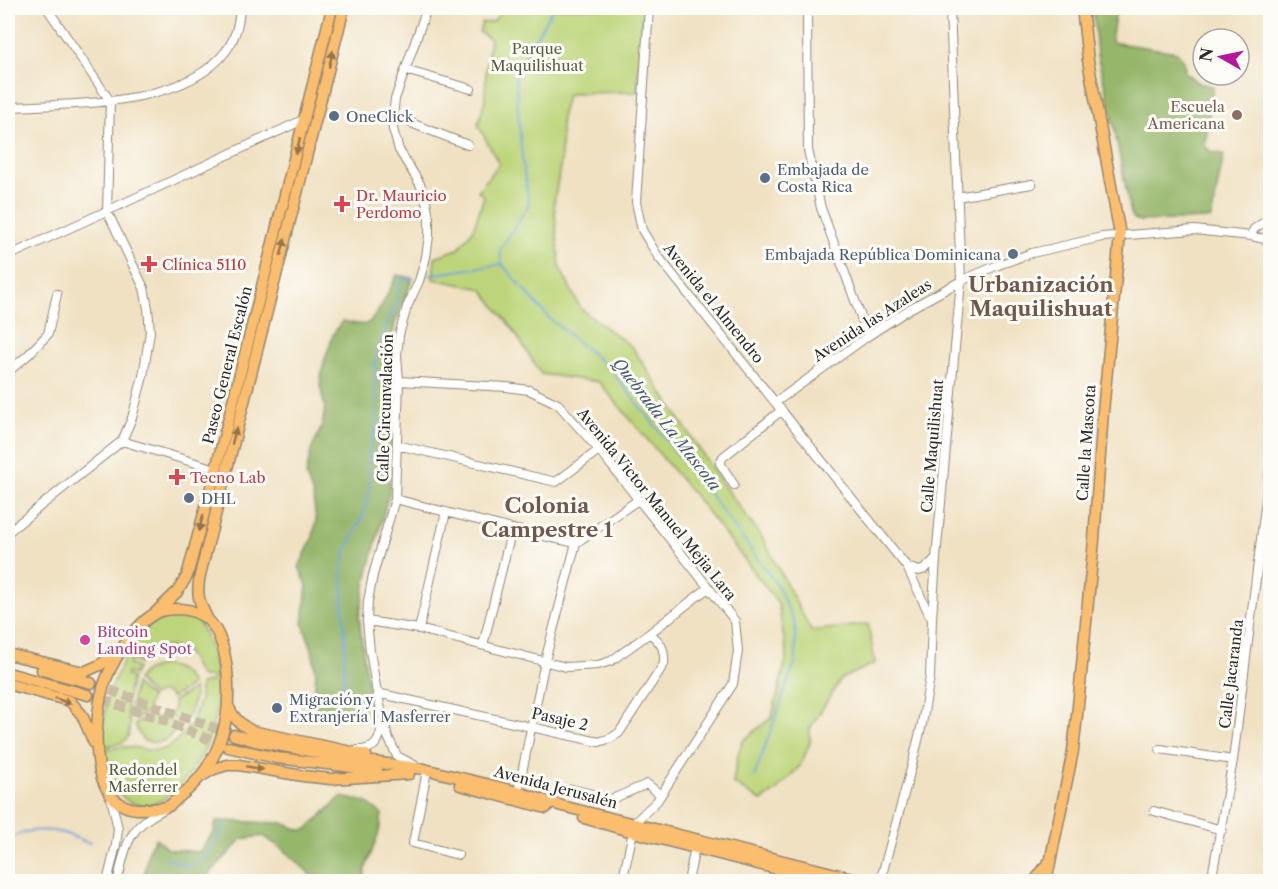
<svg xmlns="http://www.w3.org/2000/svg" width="1278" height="889" viewBox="0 0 1278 889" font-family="'Libre Caslon Text',serif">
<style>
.green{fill:#bdd57a;stroke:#748052;stroke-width:1.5;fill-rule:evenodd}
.forest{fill:#96b66a;stroke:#60704a;stroke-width:1.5}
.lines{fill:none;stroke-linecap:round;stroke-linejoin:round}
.stream{stroke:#6ea2da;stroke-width:2}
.major-tunnel{stroke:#c9bda4;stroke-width:10;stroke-dasharray:10 5;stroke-linecap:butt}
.minor-casing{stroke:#8e8676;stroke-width:10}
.major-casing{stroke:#8e8676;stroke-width:13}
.minor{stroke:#fff;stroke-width:8}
.major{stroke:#fbbd6e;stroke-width:10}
.oneway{fill:#93744c}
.education-dot{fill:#8d6e63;stroke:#fdfcf7;stroke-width:2}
.service-dot{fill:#5c6f8a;stroke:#fdfcf7;stroke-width:2}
.health-dot{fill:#e0444e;stroke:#fdfcf7;stroke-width:2}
.hotel-dot{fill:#d1479c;stroke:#fdfcf7;stroke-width:2}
.labels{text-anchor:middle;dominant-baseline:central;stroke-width:6;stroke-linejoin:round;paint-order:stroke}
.park-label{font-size:15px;fill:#575e43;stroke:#fdfcf7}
.education-label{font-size:15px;fill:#785e54;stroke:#fdfcf7;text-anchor:end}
.service-label{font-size:15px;fill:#4e5e75;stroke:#fdfcf7;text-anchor:start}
.health-label{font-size:15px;fill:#be3a42;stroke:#fdfcf7;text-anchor:start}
.street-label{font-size:15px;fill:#2b2b2b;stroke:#fdfcf7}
.hotel-label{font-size:15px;fill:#b23c85;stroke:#fdfcf7;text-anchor:start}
.water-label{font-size:16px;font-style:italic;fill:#465b71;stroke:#fdfcf7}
.district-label{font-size:21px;font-weight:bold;fill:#72574d;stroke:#fdfcf7}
</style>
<rect width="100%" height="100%" fill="#fdfcf7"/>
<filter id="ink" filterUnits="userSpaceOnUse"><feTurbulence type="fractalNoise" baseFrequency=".0167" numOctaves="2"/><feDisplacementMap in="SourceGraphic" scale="12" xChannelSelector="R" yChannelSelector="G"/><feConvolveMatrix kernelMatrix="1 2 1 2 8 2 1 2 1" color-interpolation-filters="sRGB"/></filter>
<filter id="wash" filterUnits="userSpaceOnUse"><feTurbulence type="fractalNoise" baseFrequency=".008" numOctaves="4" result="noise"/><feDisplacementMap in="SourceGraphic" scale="24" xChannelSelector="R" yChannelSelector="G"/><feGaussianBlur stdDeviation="1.35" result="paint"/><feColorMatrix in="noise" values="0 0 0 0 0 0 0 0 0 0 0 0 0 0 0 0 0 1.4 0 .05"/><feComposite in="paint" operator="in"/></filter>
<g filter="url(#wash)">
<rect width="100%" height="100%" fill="#f0e1c2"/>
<path class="green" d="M504 8H643L637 92 577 93 567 95 561 118V161L554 203 560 268 581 309 632 347 719 479 763 539 811 631 868 624 875 663 841 679 810 728V743L800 766 775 792 761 801 733 783 738 754 743 741 772 717 787 656 778 603 699 501 599 382 541 374 512 328 482 289 433 279 435 257 458 249 473 230 484 197 478 191 499 164 478 125 485 99 486 70 490 39 479 32 482 23 493 22Z
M180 614C184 615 191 615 194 618 203 625 209 643 212 654 219 682 219 711 209 739 200 766 161 821 128 801 117 794 112 783 109 771 105 756 102 741 103 726 106 690 130 630 167 616 171 615 176 615 180 614ZM165 647C194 647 188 660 201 677H212V681L200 684V700L192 722 198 724 197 728 189 726C183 733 177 742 168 747 155 754 143 748 130 747 123 746 116 748 110 749L109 745 122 743 128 737 130 724 127 712V699L132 678 126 675 127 672 134 675 137 668 129 665 131 660 139 664C146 654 153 649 165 647Z
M161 665C176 666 185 672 192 685L171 698C167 691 160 691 153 696L137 680 145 671Z
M135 684 151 698 148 705 149 711 135 719 131 706Z
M194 689C195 702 190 716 180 725L170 715 174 708 173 701Z
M151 714 155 718 160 720 167 718 176 728C168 741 157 746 143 740L138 732 135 724Z"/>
<path class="forest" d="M1093 8H1116L1111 42 1177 52 1184 62 1185 72 1198 83 1213 86 1205 146 1211 152 1224 154 1211 219 1139 221 1133 218 1130 210 1110 106 1097 55Z
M397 275 413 278 395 322 391 345 392 430 389 493 367 576 359 617 370 704V721L312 711 316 674 312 649 303 624 307 585 299 567 313 537 316 521 313 496 306 475 311 451 322 426 325 408 320 385 324 362 333 335 342 321C349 322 360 326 366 324 377 320 391 286 397 275Z
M341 797 366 802 382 814 379 832 365 870V881H315L307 871 284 850 263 836 242 839 212 871 204 881H143L149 848 156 838 167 849 199 852 214 832 216 821 283 823 300 830H306Z"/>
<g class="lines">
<path class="stream" d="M553 8 515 73 522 159 529 204 500 250 502 264 549 318 610 369 714 500 777 585 795 624 796 660 754 777
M429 275 502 264
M330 714 342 696 344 679 345 645 342 573 346 551 363 515 370 490 369 455 377 420 375 396V365L387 323 398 298 400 280 413 278
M8 841C22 829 45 828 63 833 72 835 81 841 90 843
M166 858 190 867 205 858 218 838 225 821"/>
</g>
</g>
<g filter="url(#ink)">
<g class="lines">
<path class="major-tunnel" d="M96 685 234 735
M88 695 163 720 225 746"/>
<defs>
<path id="minor" d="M649 8 636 202 642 230 657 255 907 567 930 616
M807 8 808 150 821 208 868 336
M405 70 471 89
M8 107C71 104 184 107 226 51 236 38 239 23 240 8
M393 116 468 145
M957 197 1032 184
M1251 236 1254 229 1270 218
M8 256 107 211 305 119
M8 372 28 355 48 334 57 294
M399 381 506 387 529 390 558 404 599 450 735 621 738 651 733 684 657 801 634 823
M776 402 868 336 911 308 961 281 998 265 1032 253 1102 237 1194 230 1251 236 1270 240
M122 441 216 469
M397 445 556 482 599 450
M734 485 720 463 723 457 782 410
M395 499 512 529 576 543 638 500
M8 532 122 441 132 418 143 376 150 332 148 308 144 288 107 211 110 101 47 8
M907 567 919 571 925 569 936 558
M367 621 419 629 566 667 598 665 611 661 650 633 708 588
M419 629 446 512
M483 645 512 529
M377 693 599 742 611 738 619 733 664 664C665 648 661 643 650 633
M1160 749 1233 760
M358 750C377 750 381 739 382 721
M416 766 397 756 388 737 377 693 370 651 367 621 368 601 373 575 395 499 399 381 397 355 399 335 407 307 419 281 426 257 429 236V218L426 201 420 184 399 150 393 129V116L395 99 427 8
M426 776 413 843 458 855
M572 789 612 799 647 784 661 795
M518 792 545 661 576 543
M1154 811 1222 830
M107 882 116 845 118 829 110 793
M117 882C122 866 124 844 135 831 142 821 155 814 166 808
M622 882 633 832
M688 882 695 847
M880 882 912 765 922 724 930 677 932 619 936 558 961 281 950 8
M1211 882 1233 760 1270 468"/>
<path id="major" d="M181 609C191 610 201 613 209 621 231 644 232 705 222 735 215 759 200 781 179 797 176 800 172 804 169 806 162 809 145 809 137 809 87 805 94 721 103 688 110 664 135 622 158 612 165 609 173 609 181 609Z
M154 614 178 591 187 576 216 469 332 8
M208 620C199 602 196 595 200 575L344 8
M8 654 84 672 100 665 117 652
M42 670 91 683
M8 673 88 695
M8 684 70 701 82 715 94 743
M228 706C233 718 240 725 252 731L366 755
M234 735 255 741 365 761 424 769 518 792 562 806 868 882
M228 747 277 758 377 770
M202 776 214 769 227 765H239L303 776 331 779 409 774
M460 785 546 808
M584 818 633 832 828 882
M1034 882 1049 862
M1046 882 1073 751 1078 706 1094 540 1103 412 1120 235 1088 60 1082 8"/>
</defs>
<use href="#minor" class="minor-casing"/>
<use href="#major" class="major-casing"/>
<use href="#minor" class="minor"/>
<use href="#major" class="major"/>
</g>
<defs><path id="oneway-solid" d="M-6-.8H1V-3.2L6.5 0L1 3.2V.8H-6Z" transform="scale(1.5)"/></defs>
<g class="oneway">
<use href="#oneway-solid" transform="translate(331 59) rotate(-76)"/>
<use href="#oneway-solid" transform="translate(298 146) rotate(104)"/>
<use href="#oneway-solid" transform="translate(283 247) rotate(-76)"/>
<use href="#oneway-solid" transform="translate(234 436) rotate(-76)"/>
<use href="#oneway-solid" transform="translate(201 523) rotate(105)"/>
<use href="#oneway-solid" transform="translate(63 701) rotate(20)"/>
<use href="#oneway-solid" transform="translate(255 768) rotate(10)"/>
</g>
</g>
<circle class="education-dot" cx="1237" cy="115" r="6"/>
<g class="service-dot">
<circle cx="334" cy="116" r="6"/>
<circle cx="765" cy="178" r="6"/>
<circle cx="1013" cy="254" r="6"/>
<circle cx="189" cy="498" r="6"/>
<circle cx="277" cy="708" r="6"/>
</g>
<g class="health-dot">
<path d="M339 195h6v6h6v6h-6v6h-6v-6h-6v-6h6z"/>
<path d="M146 255h6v6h6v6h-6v6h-6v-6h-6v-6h6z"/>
<path d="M174 468h6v6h6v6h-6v6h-6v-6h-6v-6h6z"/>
</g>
<circle class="hotel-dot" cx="85" cy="640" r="6"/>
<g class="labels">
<g class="park-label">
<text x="537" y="48">Parque<tspan x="537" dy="17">Maquilishuat</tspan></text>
<text x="143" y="769">Redondel<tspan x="143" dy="17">Masferrer</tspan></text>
</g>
<g class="education-label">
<text x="1225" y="106">Escuela<tspan x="1225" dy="17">Americana</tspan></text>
</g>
<g class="service-label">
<text x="346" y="116">OneClick</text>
<text x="777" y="169">Embajada de<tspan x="777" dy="17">Costa Rica</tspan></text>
<text x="1001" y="254" text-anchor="end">Embajada República Dominicana</text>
<text x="201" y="498">DHL</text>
<text x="289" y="699">Migración y<tspan x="289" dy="17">Extranjería | Masferrer</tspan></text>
</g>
<g class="health-label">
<text x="356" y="195">Dr. Mauricio<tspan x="356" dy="17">Perdomo</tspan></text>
<text x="162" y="264">Clínica 5110</text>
<text x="190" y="477">Tecno Lab</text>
</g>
<g class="street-label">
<text transform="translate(714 303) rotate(51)">Avenida el Almendro</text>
<text transform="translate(872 320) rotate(-33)">Avenida las Azaleas</text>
<text transform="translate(227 365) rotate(-76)">Paseo General Escalón</text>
<text transform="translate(385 408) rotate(-88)">Calle Circunvalación</text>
<text transform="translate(1086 443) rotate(-86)">Calle la Mascota</text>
<text transform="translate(932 446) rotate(-85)">Calle Maquilishuat</text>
<text transform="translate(657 504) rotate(51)">Avenida Victor Manuel Mejia Lara</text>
<text transform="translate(1231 674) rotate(-83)">Calle Jacaranda</text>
<text transform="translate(560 719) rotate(13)">Pasaje 2</text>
<text transform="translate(556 787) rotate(15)">Avenida Jerusalén</text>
</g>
<g class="hotel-label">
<text x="97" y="631">Bitcoin<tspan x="97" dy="17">Landing Spot</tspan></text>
</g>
<g class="water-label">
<text transform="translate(667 424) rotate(52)">Quebrada La Mascota</text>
</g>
<g class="district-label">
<text x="1041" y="284">Urbanización<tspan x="1041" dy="24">Maquilishuat</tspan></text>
<text x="547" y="505">Colonia<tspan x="547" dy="24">Campestre 1</tspan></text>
</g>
</g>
<rect width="1278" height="889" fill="none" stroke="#fdfcf7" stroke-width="30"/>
<g transform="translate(1221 57) rotate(279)"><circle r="28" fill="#fdfcf7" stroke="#a9a8a5" stroke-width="1.5"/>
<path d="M0-4.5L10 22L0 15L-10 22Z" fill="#b5179e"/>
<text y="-9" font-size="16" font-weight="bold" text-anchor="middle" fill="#2b2b2b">N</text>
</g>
</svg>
